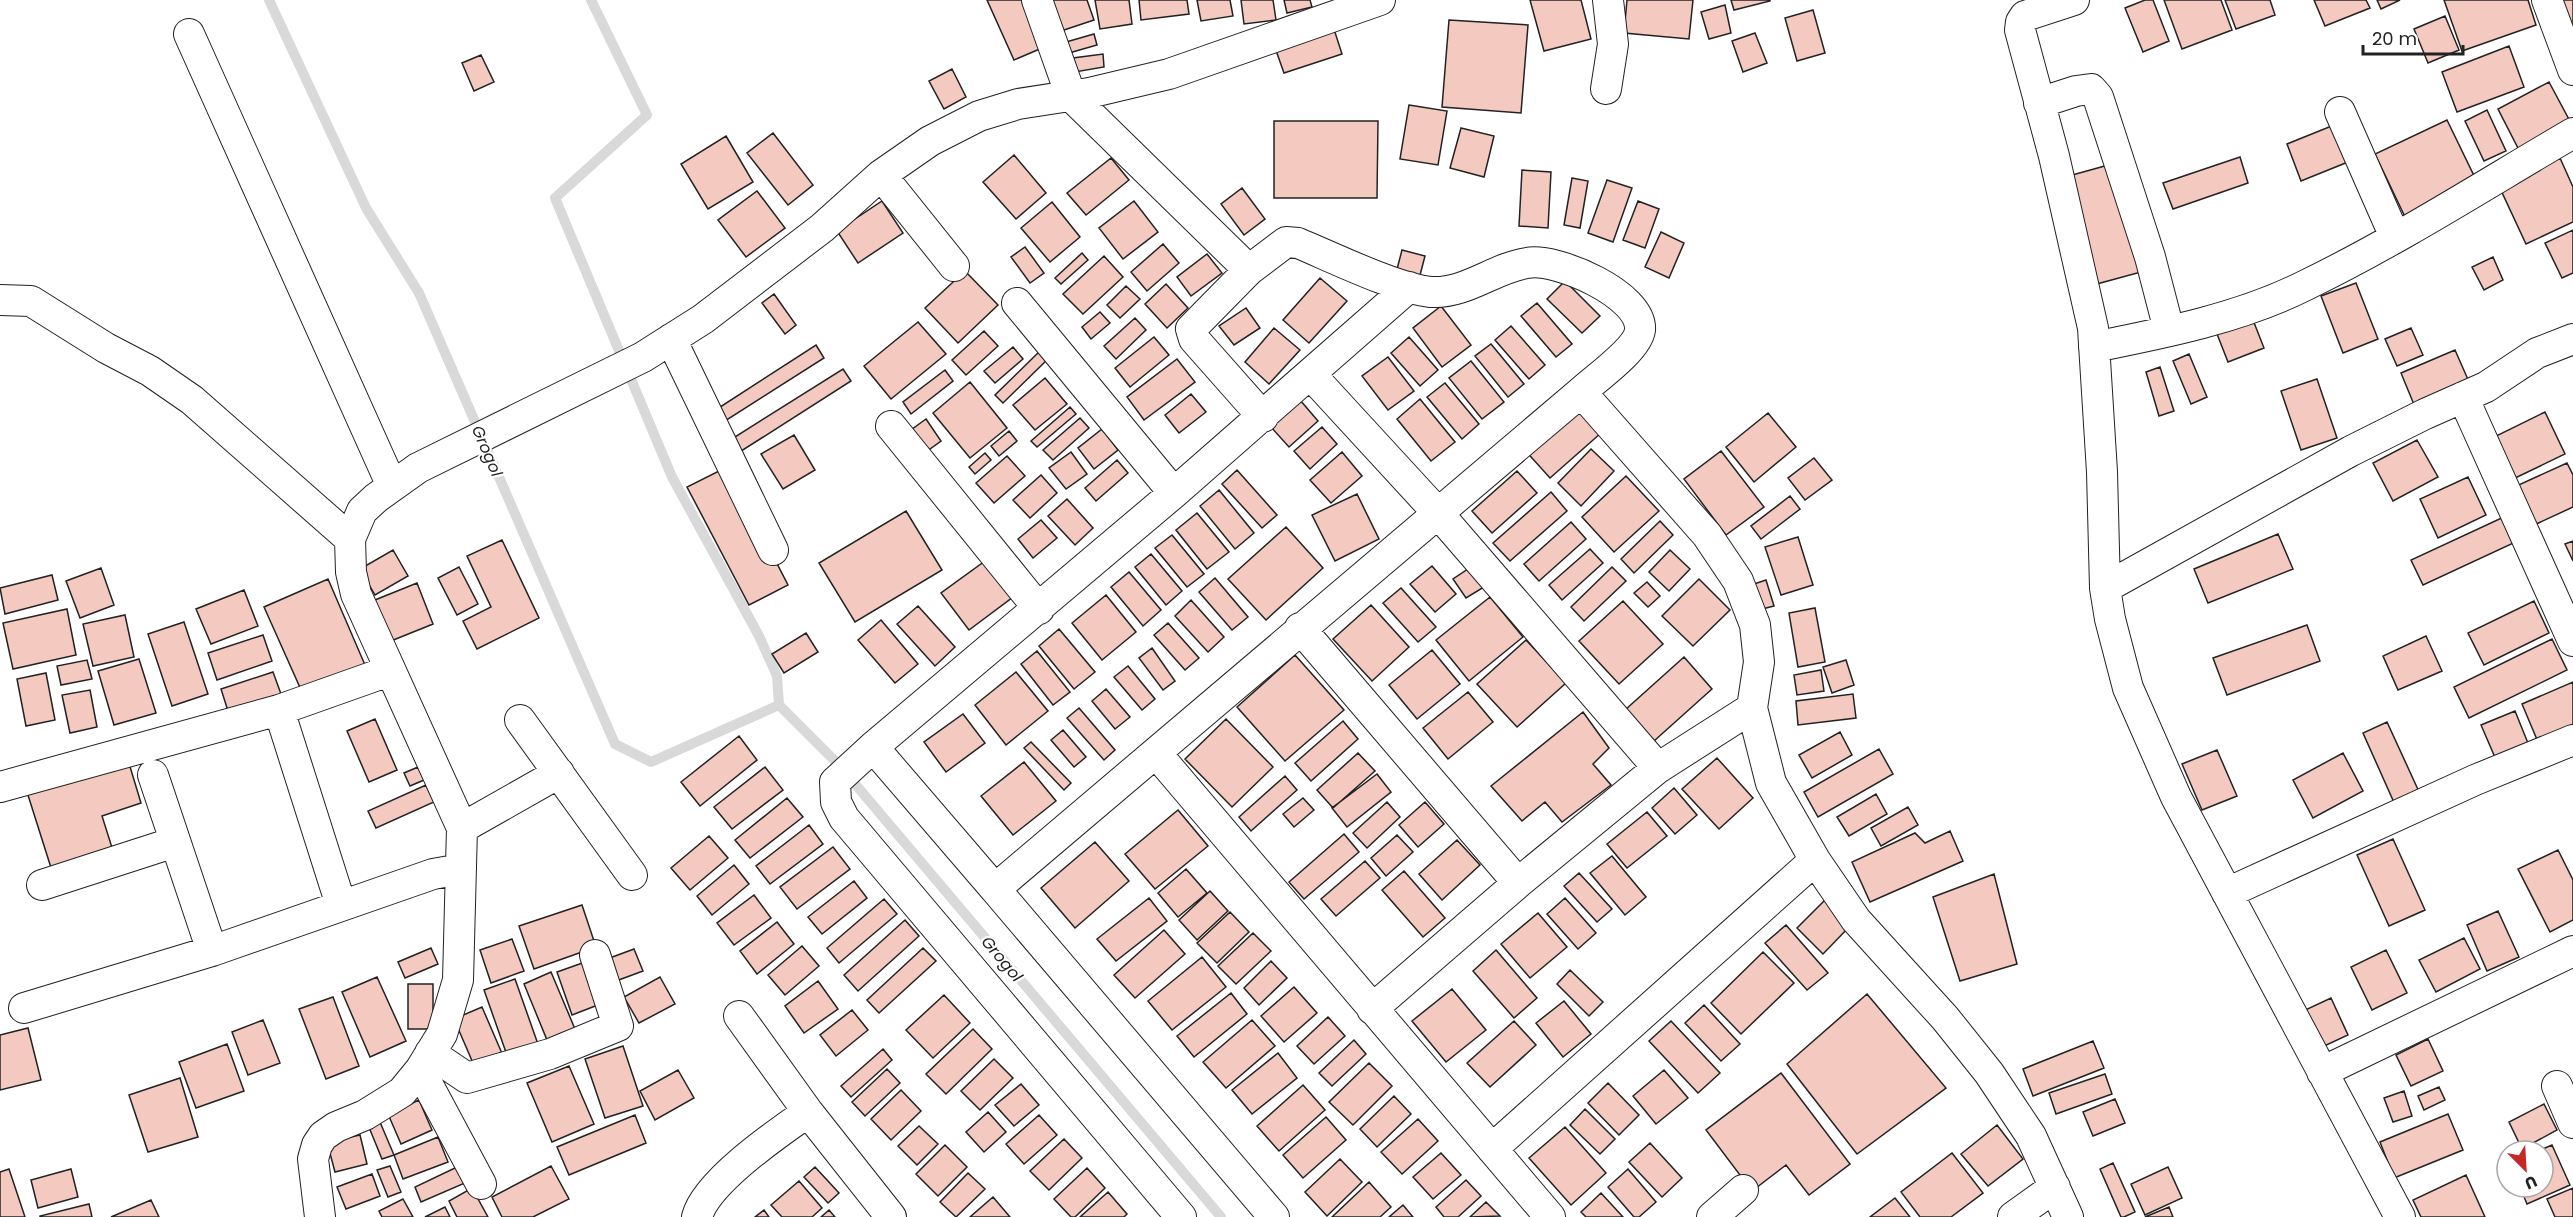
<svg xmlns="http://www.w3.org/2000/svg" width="2573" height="1217" viewBox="0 0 2573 1217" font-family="Poppins,sans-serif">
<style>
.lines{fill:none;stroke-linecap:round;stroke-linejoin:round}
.stream{stroke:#d9d9d9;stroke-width:10}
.building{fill:#f3c9c0;stroke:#222;stroke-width:1.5}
.street-casing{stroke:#222;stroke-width:32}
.street{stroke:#fff;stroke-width:30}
.labels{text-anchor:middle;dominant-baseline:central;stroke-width:4.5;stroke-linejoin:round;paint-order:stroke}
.water-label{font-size:16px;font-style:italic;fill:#222;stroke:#fff}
</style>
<rect width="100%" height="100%" fill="#fff"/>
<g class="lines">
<path class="stream" d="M269 0 366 208 419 293 615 744 651 762 779 705 839 765 1221 1217
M591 0 647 115 555 198 672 477 759 636 777 676 779 705"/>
</g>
<path class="building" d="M987 0H1029L1049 45 1014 60Z
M1047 0H1087L1094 20 1058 32Z
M1095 0H1129L1132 24 1100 29Z
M1139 0H1187L1189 14 1141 20Z
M1197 0H1230L1233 16 1201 21Z
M1241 0H1273L1276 20 1244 24Z
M1284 0H1310L1312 7 1287 13Z
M1530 0H1581L1591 39 1544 51Z
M1627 0H1693L1689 39 1624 33Z
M1731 0H1770V1L1734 10Z
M2145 0H2153L2169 41 2143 52 2125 8Z
M2164 0H2221L2232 30 2182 49Z
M2225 0H2270L2275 15 2236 29Z
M2314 0H2366L2370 8 2325 26Z
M2377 0H2400L2381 9Z
M2444 0H2528L2536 25 2462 51Z
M2561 0H2573V32Z
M1725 5 1731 33 1709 39 1701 12Z
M1813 10 1825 53 1797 61 1785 18Z
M2445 16 2459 50 2428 63 2414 29Z
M1449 20 1528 25 1521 113 1442 107Z
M1332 23 1342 54 1284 73 1273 42Z
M1755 33 1767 63 1743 72 1732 41Z
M1094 34 1097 45 1069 53 1066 42Z
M2509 46 2524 87 2457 112 2442 72Z
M1103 54 1104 67 1075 72 1073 58Z
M481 55 494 82 474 91 462 63Z
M952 69 966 97 944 109 929 81Z
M2549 82 2572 125 2520 152 2498 109Z
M1409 105 1447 111 1438 165 1400 159Z
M2487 110 2506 151 2484 161 2465 121Z
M2447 120 2478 184 2406 219 2375 154Z
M1274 121H1378L1377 198H1274Z
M2334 125 2348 162 2301 181 2287 144Z
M1461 128 1494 136 1484 177 1450 168Z
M773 133 813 185 788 205 747 153Z
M726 136 753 182 708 209 681 164Z
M1014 155 1046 193 1016 219 983 182Z
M2240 157 2248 183 2173 209 2163 183Z
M1111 158 1129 180 1086 215 1067 193Z
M2560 158 2573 187V222L2526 244 2499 186Z
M2112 164 2141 272 2093 285 2065 177Z
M1522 170 1551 172 1548 228 1519 226Z
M1572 178 1588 181 1580 228 1564 225Z
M1607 180 1632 188 1613 242 1588 233Z
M1242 188 1265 219 1244 235 1221 204Z
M757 191 785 228 746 257 718 220Z
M882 201 903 233 858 263 837 231Z
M1134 201 1158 232 1123 259 1099 228Z
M1638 201 1659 209 1645 248 1623 240Z
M1052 202 1080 237 1050 262 1021 228Z
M2573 230V273L2562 278 2545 243Z
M1661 232 1684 243 1669 278 1645 267Z
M1163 244 1179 263 1147 291 1131 272Z
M1025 247 1044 273 1030 283 1011 257Z
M1402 250 1425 256 1419 279 1396 273Z
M1082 253 1088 260 1061 284 1055 278Z
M1207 254 1222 273 1191 296 1177 277Z
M1104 256 1123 277 1083 314 1063 294Z
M2493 257 2503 280 2484 290 2472 267Z
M965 271 998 305 958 343 925 308Z
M1320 278 1347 301 1309 343 1283 320Z
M1565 281 1600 316 1582 333 1547 299Z
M2356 283 2378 339 2343 353 2321 296Z
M1166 284 1188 308 1167 328 1145 304Z
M1126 286 1140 299 1120 318 1107 305Z
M774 294 796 325 785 334 762 303Z
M1537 303 1572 344 1556 357 1521 316Z
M1441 306 1471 345 1442 367 1413 328Z
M1246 308 1260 328 1234 345 1219 326Z
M1100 312 1110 323 1091 339 1082 327Z
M1135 318 1146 330 1116 359 1104 346Z
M2253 320 2264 348 2228 362 2217 334Z
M918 322 946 354 891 399 864 366Z
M1511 326 1545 365 1529 379 1495 340Z
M1274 328 1300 350 1269 384 1245 362Z
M2411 328 2423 355 2397 366 2385 339Z
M984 331 998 346 966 375 952 360Z
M1154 337 1169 355 1130 387 1115 368Z
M1409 337 1438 370 1420 386 1391 353Z
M1491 344 1524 384 1508 397 1475 356Z
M816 345 824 358 725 421 717 409Z
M1013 347 1023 359 995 383 984 371Z
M1044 347 1052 355 1003 403 995 395Z
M2455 350 2470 384 2415 407 2401 373Z
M2189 354 2207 397 2191 404 2173 361Z
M1388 357 1414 391 1388 410 1362 376Z
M1177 359 1195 382 1144 420 1127 397Z
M1471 361 1504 402 1482 419 1449 378Z
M2160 367 2174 411 2159 416 2146 372Z
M843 369 851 381 735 455 727 442Z
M945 370 953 381 911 414 903 402Z
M1045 378 1067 404 1035 430 1013 405Z
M2317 379 2337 438 2301 450 2281 391Z
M970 382 1007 428 970 458 933 413Z
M1445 383 1479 424 1462 439 1427 397Z
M1191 394 1206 412 1179 433 1165 415Z
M1420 399 1455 442 1431 461 1397 419Z
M1300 400 1318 421 1289 447 1270 426Z
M1573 402 1601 433 1550 478 1522 447Z
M1070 407 1076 414 1037 447 1031 441Z
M2545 412 2565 454 2511 480 2490 439Z
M1768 413 1796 447 1754 482 1726 447Z
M1080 418 1089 428 1053 460 1043 450Z
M926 419 941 441 919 457 904 435Z
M1322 427 1337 444 1310 469 1294 451Z
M1102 429 1118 450 1094 469 1078 448Z
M1009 431 1017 441 999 456 991 446Z
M794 435 815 470 783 489 761 454Z
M2417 440 2438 477 2393 501 2373 463Z
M1591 449 1614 471 1581 506 1558 483Z
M1721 451 1764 507 1726 535 1684 479Z
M1071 452 1087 474 1066 489 1049 468Z
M1342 452 1362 476 1331 503 1310 480Z
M985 453 991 460 975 474 969 467Z
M1007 456 1025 476 994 503 976 483Z
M1814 458 1832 480 1805 500 1788 478Z
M1117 460 1128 473 1096 501 1085 488Z
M2567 463 2573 475V507L2532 526 2514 487Z
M727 467 788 585 749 605 687 487Z
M1237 470 1277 515 1262 528 1222 484Z
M1517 471 1537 493 1492 533 1472 511Z
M1041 475 1057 493 1030 518 1013 500Z
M1626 476 1659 511 1614 552 1582 517Z
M2468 477 2486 515 2438 538 2420 499Z
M1219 490 1254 533 1235 549 1200 506Z
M1551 492 1567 511 1510 561 1493 543Z
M1357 494 1379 539 1335 561 1312 515Z
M1790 496 1800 509 1761 539 1751 526Z
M1067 499 1093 528 1075 545 1048 516Z
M906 511 942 570 855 622 819 563Z
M1197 513 1229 552 1207 569 1176 530Z
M2508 515 2520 540 2423 585 2411 560Z
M1041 520 1057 538 1033 558 1018 539Z
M1660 521 1673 535 1634 573 1621 559Z
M1571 522 1586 539 1539 581 1524 564Z
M1286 527 1323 568 1266 620 1228 579Z
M2278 534 2293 569 2208 603 2194 569Z
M1172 535 1204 574 1187 587 1155 548Z
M1798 537 1813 585 1781 595 1765 547Z
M502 540 539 618 477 649 463 621 491 607 467 556Z
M2573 541V561L2565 544Z
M1590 549 1603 563 1562 600 1549 585Z
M393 550 408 576 375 595 360 569Z
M1670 550 1690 569 1669 591 1649 572Z
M1151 554 1182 591 1166 605 1135 567Z
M985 561 1013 597 969 630 941 593Z
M1432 566 1456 594 1435 612 1410 584Z
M459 567 478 604 457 615 438 578Z
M1471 567 1484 587 1466 598 1453 579Z
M1612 567 1626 581 1584 621 1571 607Z
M101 568 114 605 80 618 66 581Z
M1129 572 1161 610 1143 626 1111 587Z
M52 575 58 600 5 614 0 588Z
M1215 578 1248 617 1232 630 1199 592Z
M328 579 365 665 302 692 264 607Z
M1699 579 1730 610 1693 646 1662 616Z
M1766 580 1774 606 1762 609 1754 584Z
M1647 582 1660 596 1648 607 1634 593Z
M417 583 433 624 386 643 370 602Z
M1401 588 1436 627 1418 642 1383 603Z
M244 590 258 626 211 644 196 609Z
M1106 595 1136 632 1102 660 1072 623Z
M1490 597 1523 637 1469 681 1436 640Z
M1191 600 1224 637 1208 652 1175 616Z
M1623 601 1663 644 1619 684 1579 641Z
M2534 601 2549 633 2484 665 2468 633Z
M1371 605 1409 647 1372 681 1333 639Z
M918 606 955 647 935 666 897 624Z
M1815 608 1825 662 1798 667 1789 613Z
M67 609 76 655 13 669 3 623Z
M125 615 134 657 93 666 83 624Z
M881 620 918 664 895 683 858 640Z
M184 622 208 694 172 706 148 634Z
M1168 623 1199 658 1185 670 1154 635Z
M2307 625 2320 661 2227 695 2213 658Z
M1059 629 1095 672 1074 689 1039 646Z
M806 633 818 652 784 673 772 654Z
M263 635 272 661 217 680 208 653Z
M2426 636 2442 671 2398 690 2383 656Z
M2552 639 2567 670 2469 718 2454 687Z
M1526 640 1566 683 1517 727 1477 684Z
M1152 648 1175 681 1163 690 1139 658Z
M1432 650 1460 684 1417 719 1389 685Z
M1037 651 1070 692 1053 705 1021 664Z
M1295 655 1344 710 1285 761 1237 707Z
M1684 657 1712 689 1654 741 1625 710Z
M139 659 156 713 114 725 98 671Z
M87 660 92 679 61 685 57 666Z
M1846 660 1854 685 1832 693 1823 667Z
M1128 666 1155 699 1142 710 1114 677Z
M1821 670 1824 691 1797 695 1794 675Z
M273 672 281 694 228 711 221 689Z
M1016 672 1048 711 1006 745 975 705Z
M46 673 55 720 26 726 17 679Z
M2573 682V726L2538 742 2522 704Z
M1106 689 1130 717 1115 729 1092 701Z
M90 690 97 727 70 733 62 695Z
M1468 692 1493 722 1448 759 1423 728Z
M1853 694 1856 718 1798 725 1796 701Z
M1079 708 1115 750 1104 760 1067 718Z
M2515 711 2530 748 2497 762 2481 725Z
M1583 712 1609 748 1593 764 1611 785 1562 822 1545 802 1522 821 1491 786Z
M963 714 985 743 946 772 924 742Z
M375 719 397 770 369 782 347 731Z
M1226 719 1273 767 1232 807 1185 759Z
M1343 721 1358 739 1311 781 1295 763Z
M2387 722 2421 796 2396 807 2363 733Z
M1063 730 1086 757 1074 767 1051 740Z
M1840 732 1852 755 1812 778 1799 755Z
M739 736 757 760 700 806 681 782Z
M1031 742 1071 783 1064 790 1024 748Z
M1879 749 1893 774 1818 817 1804 792Z
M2217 750 2237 796 2202 810 2182 764Z
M1358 753 1375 771 1333 808 1317 790Z
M2343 753 2363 791 2313 818 2293 780Z
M1717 758 1753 798 1719 829 1682 789Z
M128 760 141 803 102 816 114 854 53 874 27 792Z
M1024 762 1056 801 1013 835 981 796Z
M418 767 424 780 410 786 404 773Z
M765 767 783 790 732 829 714 807Z
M1377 774 1391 792 1347 827 1332 808Z
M1285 776 1297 790 1251 831 1239 817Z
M426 785 434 802 376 828 368 811Z
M1674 788 1697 815 1675 834 1652 808Z
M1876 794 1887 814 1849 836 1837 817Z
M787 798 803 817 750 858 735 840Z
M1303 798 1314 810 1294 827 1283 814Z
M1387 802 1400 817 1367 848 1353 833Z
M1425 802 1444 824 1418 847 1399 825Z
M1908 807 1918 825 1881 846 1871 828Z
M1178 810 1208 846 1155 889 1125 854Z
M1647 812 1667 836 1627 868 1607 844Z
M809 825 823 844 770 884 756 866Z
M1950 831 1963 861 1870 902 1852 862 1915 833 1925 843Z
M1344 834 1359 852 1304 899 1289 882Z
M1397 835 1413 852 1386 876 1371 858Z
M709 836 728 858 690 890 671 868Z
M2393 839 2425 910 2389 926 2357 855Z
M1457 840 1480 865 1442 900 1419 874Z
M1095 842 1129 881 1075 928 1041 888Z
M833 847 850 869 797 909 780 887Z
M2558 850 2573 880V920L2550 932 2518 869Z
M1612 856 1646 897 1625 915 1590 873Z
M1365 861 1380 878 1336 916 1321 899Z
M734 865 749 884 712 915 697 896Z
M1186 869 1207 893 1178 917 1158 893Z
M1404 871 1445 918 1423 937 1382 890Z
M1579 873 1612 909 1597 922 1564 886Z
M1994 874 2017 964 1960 981 1933 897Z
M854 881 867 898 822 934 808 917Z
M1210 891 1228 911 1197 940 1179 920Z
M754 895 771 918 734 945 717 923Z
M1149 898 1167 921 1116 961 1097 939Z
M1565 898 1596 933 1578 949 1547 914Z
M884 899 897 914 839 963 827 948Z
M1825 900 1851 925 1823 954 1797 928Z
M582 905 596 947 534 969 519 926Z
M2498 911 2519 957 2487 971 2467 925Z
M1230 912 1249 932 1217 963 1197 943Z
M1538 913 1567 947 1530 978 1501 944Z
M905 920 919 936 858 991 844 975Z
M777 922 794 944 757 974 740 951Z
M1786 925 1828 973 1807 990 1765 943Z
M1164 930 1185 954 1135 998 1114 975Z
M1253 933 1271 951 1236 984 1218 966Z
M2464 938 2480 969 2436 992 2419 960Z
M512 939 524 971 491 983 480 950Z
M802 946 819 966 785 995 768 975Z
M431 948 438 964 405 978 398 962Z
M923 948 936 961 879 1013 867 1000Z
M634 949 643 971 616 981 607 959Z
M1496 950 1537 998 1514 1018 1473 971Z
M2386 950 2407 993 2372 1010 2351 967Z
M1763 952 1794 983 1741 1034 1711 1003Z
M1202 957 1226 987 1172 1030 1148 1001Z
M588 961 603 1003 572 1015 557 972Z
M1271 961 1287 978 1259 1005 1244 988Z
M1570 970 1603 1002 1589 1016 1557 984Z
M551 972 575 1029 547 1040 524 984Z
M377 977 406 1041 370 1057 342 992Z
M660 977 675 1004 639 1023 624 997Z
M515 979 539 1047 508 1058 484 990Z
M818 981 838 1009 804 1033 785 1006Z
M408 984H433V1029H408Z
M1294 987 1317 1013 1284 1042 1261 1016Z
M1452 989 1486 1030 1446 1062 1412 1021Z
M1231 993 1247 1014 1194 1057 1177 1036Z
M1867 994 1946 1088 1857 1154 1787 1064Z
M944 995 970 1023 933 1058 906 1030Z
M333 997 359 1066 326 1079 299 1009Z
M2331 998 2348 1035 2320 1048 2303 1011Z
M1564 1001 1591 1034 1563 1057 1536 1023Z
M1704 1005 1740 1044 1721 1061 1685 1023Z
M482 1007 504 1058 476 1070 454 1019Z
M852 1010 868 1030 836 1056 820 1035Z
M1328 1017 1345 1036 1314 1064 1297 1046Z
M263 1020 280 1063 248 1075 232 1032Z
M1252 1020 1275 1046 1226 1088 1203 1062Z
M1514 1021 1536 1045 1490 1087 1467 1063Z
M1671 1021 1720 1073 1698 1093 1649 1041Z
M28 1028 41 1080 0 1090V1035Z
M973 1029 992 1049 946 1094 926 1074Z
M2428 1039 2443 1071 2411 1086 2396 1055Z
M1354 1040 1366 1054 1332 1086 1319 1073Z
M2093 1041 2104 1068 2033 1096 2023 1069Z
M227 1044 244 1091 196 1108 179 1062Z
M623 1046 643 1106 605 1118 585 1059Z
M883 1049 892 1060 851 1097 841 1086Z
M1278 1053 1297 1078 1252 1114 1232 1090Z
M994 1059 1013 1078 980 1110 961 1091Z
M1369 1063 1392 1086 1353 1125 1329 1102Z
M569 1066 594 1124 552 1142 527 1083Z
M887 1069 900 1083 865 1116 852 1102Z
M678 1070 694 1098 655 1120 640 1091Z
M1664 1070 1688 1098 1656 1124 1633 1096Z
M1781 1073 1850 1164 1809 1195 1786 1165 1752 1191 1706 1130Z
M2105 1074 2112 1094 2056 1114 2049 1093Z
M180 1078 198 1137 148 1152 129 1095Z
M1608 1083 1639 1115 1619 1135 1588 1103Z
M1021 1084 1039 1105 1014 1126 995 1105Z
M1303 1085 1325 1110 1279 1151 1257 1126Z
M2439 1087 2445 1100 2424 1110 2418 1096Z
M901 1090 921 1111 891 1140 871 1119Z
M2404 1091 2412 1116 2393 1122 2384 1098Z
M1394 1096 1411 1114 1377 1147 1360 1129Z
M2115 1099 2125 1123 2093 1136 2083 1112Z
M419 1100 432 1130 401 1144 388 1114Z
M2544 1104 2557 1130 2522 1149 2509 1122Z
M1585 1109 1615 1139 1600 1154 1570 1125Z
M988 1112 1006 1132 984 1152 966 1132Z
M2448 1114 2463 1150 2394 1178 2380 1142Z
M377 1115 394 1155 382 1159 366 1120Z
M635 1115 646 1143 569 1175 557 1147Z
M1039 1115 1057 1135 1024 1164 1006 1144Z
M1326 1117 1346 1140 1303 1178 1283 1155Z
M1418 1119 1438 1141 1402 1174 1381 1152Z
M1997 1125 2023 1159 1988 1186 1961 1154Z
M919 1126 938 1144 917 1165 898 1146Z
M1565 1127 1606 1173 1571 1205 1529 1158Z
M360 1135 367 1164 335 1172 327 1142Z
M438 1137 448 1162 403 1179 394 1155Z
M1064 1139 1082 1158 1049 1190 1030 1171Z
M1650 1143 1682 1178 1662 1197 1629 1162Z
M945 1145 967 1167 938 1196 916 1174Z
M2552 1145 2570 1185 2527 1204 2520 1187H2543V1151H2538Z
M1441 1153 1461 1175 1433 1199 1413 1177Z
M1952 1153 1983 1193 1951 1217H1920L1901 1192Z
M1340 1159 1362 1182 1327 1216 1305 1192Z
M2113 1163 2135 1212 2124 1217H2121L2100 1169Z
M390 1166 401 1192 388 1197 377 1170Z
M551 1166 569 1199 533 1217H502L492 1197Z
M457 1167 465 1183 421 1202 415 1187Z
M815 1167 839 1193 828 1203 804 1177Z
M2168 1167 2182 1198 2145 1215 2131 1184Z
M1087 1168 1105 1188 1075 1217H1071L1054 1199Z
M9 1169 25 1217H0V1172Z
M71 1169 78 1197 38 1208 31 1180Z
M1628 1169 1656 1202 1639 1217H1634L1608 1187Z
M968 1173 985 1189 956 1217 940 1202Z
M372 1174 380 1196 346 1209 337 1187Z
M2466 1175 2485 1217H2421L2413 1200Z
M1466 1180 1481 1196 1458 1217H1444L1436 1207Z
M799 1181 822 1208 812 1217H782L771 1205Z
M1369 1182 1391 1207 1380 1217H1332Z
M472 1188 488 1217H457L449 1201Z
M2573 1188V1217H2555L2547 1199Z
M1108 1192 1127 1214 1124 1217H1080Z
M1601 1193 1623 1217H1586L1581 1212Z
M993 1197 1010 1217H970Z
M1895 1198 1910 1217H1870Z
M403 1199 413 1217H382L379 1211Z
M151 1200 159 1217H111Z
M1486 1202 1500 1216 1470 1217Z
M89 1204 92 1217H40V1216Z
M1403 1205 1413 1217H1389Z
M445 1207 450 1217H425Z
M2169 1207 2173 1217H2145Z
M764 1210 769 1217H755Z
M829 1210 835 1217H821Z"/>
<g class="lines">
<defs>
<path id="street" d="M1037 0 1071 96 1249 270
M2074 0 2025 16 2021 22 2020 30 2054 156 2093 328 2102 472 2105 588 2110 619 2128 688 2176 797 2400 1217
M2547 0 2573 70
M189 34 392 486
M1606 89 1613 44 1608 0
M2039 103 2076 91 2091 89 2098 97 2150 257 2169 330
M2340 112 2395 237
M881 175 954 266
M0 300 31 301 106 348 150 371 192 400 350 539
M1017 303 1174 493
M671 339 773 550
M2094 347C2164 333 2240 318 2304 286 2397 241 2484 185 2573 133
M1311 375 1437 512 1658 768
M1581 392 1707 535 1738 581 1755 625 1759 662 1752 708 1771 783 1815 860 1856 920 1945 1018 1989 1073 2031 1136 2068 1217
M2463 397 2573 641
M1263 417 1194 339 1191 329 1249 270 1286 242 1298 243C1332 257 1397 289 1431 292 1466 294 1494 268 1527 263 1556 257 1643 295 1640 330 1638 349 1595 379 1581 392L995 889 1274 1217
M891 426 1039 609
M2105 588 2351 451 2425 414 2486 387 2537 353 2573 339
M1300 628 1518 883
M279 710 341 905
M520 720 632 875
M873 747 1174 493 1409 287
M1156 753 1550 1217
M153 775 212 951
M0 787 279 710 389 671
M462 828 559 773
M42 885 175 842
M995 889 873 747 835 782 836 802 844 818 1181 1217
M2227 893 2475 780 2573 740
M24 1008 212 951 433 874 461 869
M1372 1009 1518 883 1658 768 1752 708
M739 1016 808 1112
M430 1053 467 1078 550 1054 618 1026 595 955
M420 1070 481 1184
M2322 1072 2573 951
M2557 1086 2573 1123
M1492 1149 1815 860
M320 1217 313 1159 317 1145 323 1136 336 1127 365 1115 402 1092 420 1070 442 1034 458 980 462 828 356 594 351 572 350 539 362 511 376 498 418 468 643 357 703 319 822 228 881 175 930 141 979 116 1018 104 1089 93 1169 74 1380 0
M697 1217C706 1182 778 1133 808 1112L891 1217
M1712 1217 1743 1190
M2013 1217 2055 1187"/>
</defs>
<use href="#street" class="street-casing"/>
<use href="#street" class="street"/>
</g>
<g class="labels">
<g class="water-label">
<text transform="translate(487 451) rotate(67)">Grogol</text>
<text transform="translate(1002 959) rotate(50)">Grogol</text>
</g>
</g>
<g transform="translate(2525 1169) rotate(156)"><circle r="28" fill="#ffffff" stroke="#a7a7a7" stroke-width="1.5"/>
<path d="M0-4.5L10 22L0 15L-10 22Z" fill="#c62828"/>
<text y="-9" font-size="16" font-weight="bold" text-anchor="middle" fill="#222222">U</text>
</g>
<path d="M2363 45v9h100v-9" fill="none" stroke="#222222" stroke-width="3"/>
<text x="2372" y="45" font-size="18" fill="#222222" stroke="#ffffff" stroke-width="4.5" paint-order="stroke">20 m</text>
</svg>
